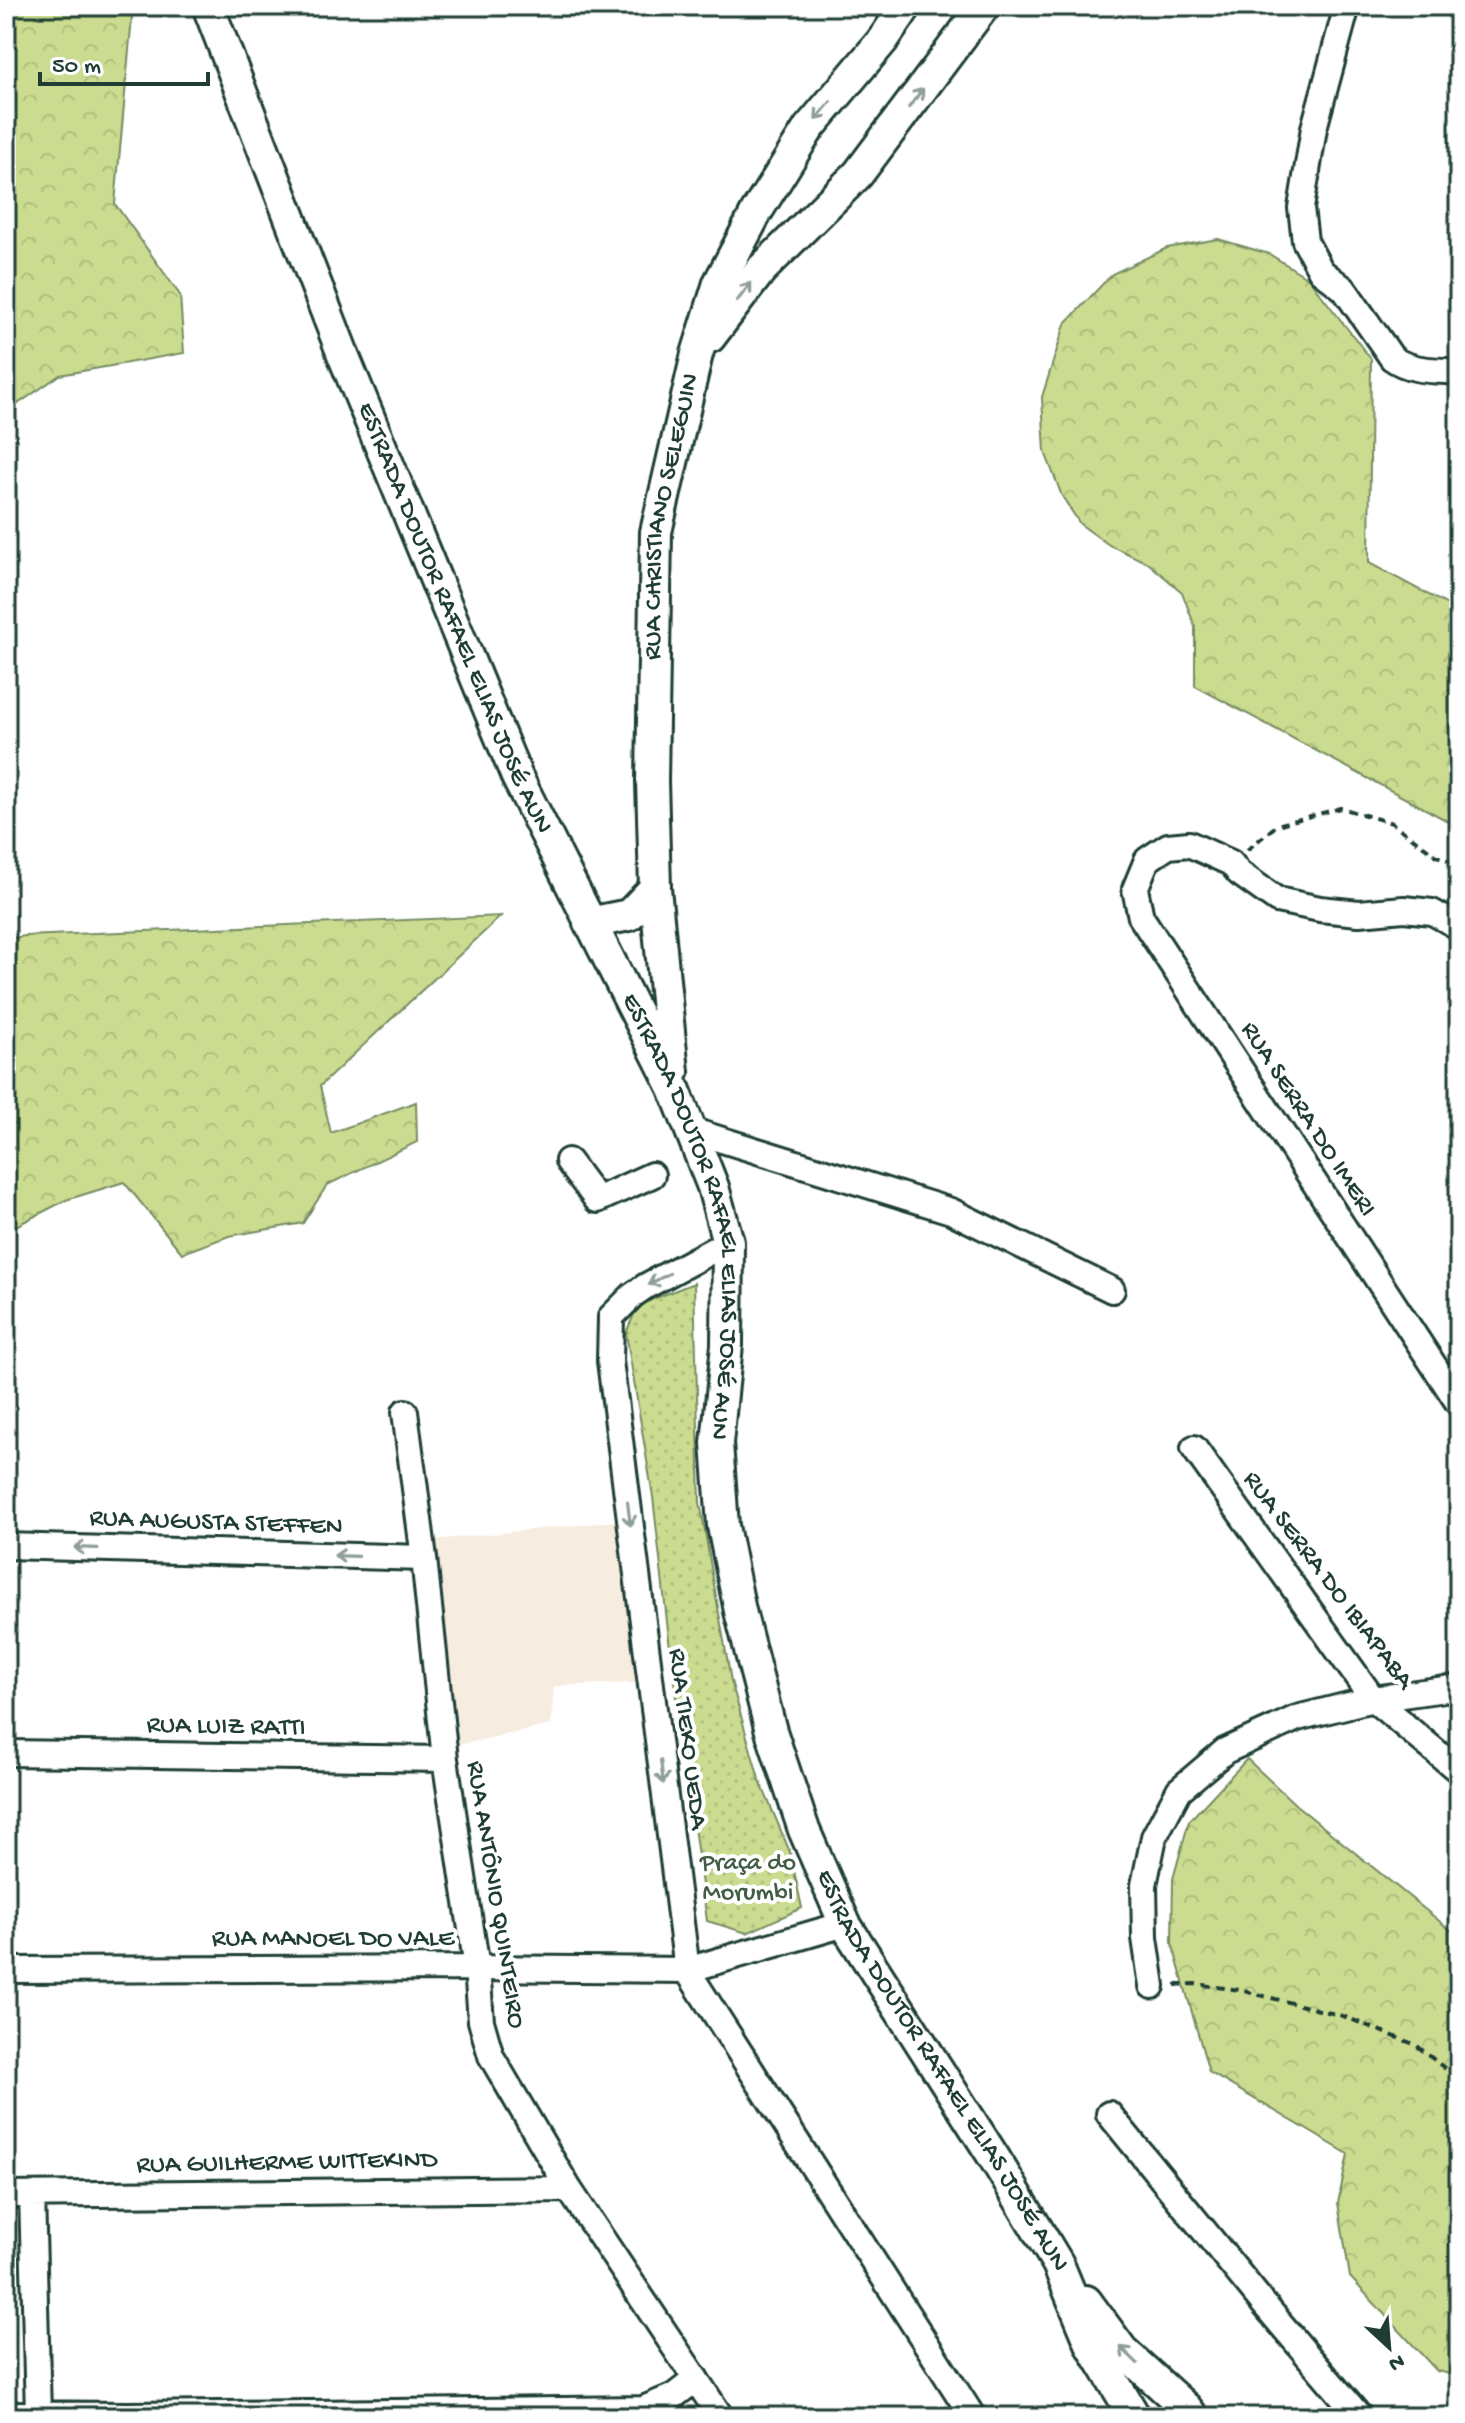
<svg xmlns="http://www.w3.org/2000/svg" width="1465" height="2423" viewBox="0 0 1465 2423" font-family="'Gochi Hand',sans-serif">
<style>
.built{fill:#f6ecdf}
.grass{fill:url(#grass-dots);stroke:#758c62;stroke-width:2}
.forest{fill:url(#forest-crowns);stroke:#758c62;stroke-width:2}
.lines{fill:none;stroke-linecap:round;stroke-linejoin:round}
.minor-casing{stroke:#1f3d34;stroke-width:30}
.major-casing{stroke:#1f3d34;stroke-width:36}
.path{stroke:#1f3d34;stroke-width:4;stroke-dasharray:8 6;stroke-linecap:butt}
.minor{stroke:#fff;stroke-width:24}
.major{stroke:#fff;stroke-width:30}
.oneway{stroke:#8f9e9a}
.labels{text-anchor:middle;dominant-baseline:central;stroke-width:8;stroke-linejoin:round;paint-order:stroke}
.street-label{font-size:26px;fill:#1f3d34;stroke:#fff}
.park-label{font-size:26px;fill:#415d46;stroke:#fff}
</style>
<defs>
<pattern id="grass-dots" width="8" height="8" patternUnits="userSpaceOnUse" patternTransform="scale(2)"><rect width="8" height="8" fill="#cbdc90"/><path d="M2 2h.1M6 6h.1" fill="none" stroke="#aebe7d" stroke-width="1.8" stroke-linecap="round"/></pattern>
<pattern id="forest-crowns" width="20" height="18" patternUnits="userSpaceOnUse" patternTransform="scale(2)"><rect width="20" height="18" fill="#cbdc90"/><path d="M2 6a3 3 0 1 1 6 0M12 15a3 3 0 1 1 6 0" fill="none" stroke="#aebe7d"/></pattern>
</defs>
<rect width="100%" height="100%" fill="#fff"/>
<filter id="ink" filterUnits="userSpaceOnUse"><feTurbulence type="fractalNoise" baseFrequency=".0125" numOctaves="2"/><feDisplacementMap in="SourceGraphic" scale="16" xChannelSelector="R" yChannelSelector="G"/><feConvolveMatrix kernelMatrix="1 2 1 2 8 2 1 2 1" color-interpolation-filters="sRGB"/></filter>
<g filter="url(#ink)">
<path class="built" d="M624 1520 651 1682 554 1686 551 1725 453 1746 434 1540Z"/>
<path class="grass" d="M694 1283 700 1502 714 1585 731 1681 759 1779 790 1852 802 1908 747 1933 707 1921 673 1675 653 1497 626 1333 638 1305Z"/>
<path class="forest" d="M6 6H133L115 204 180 295 184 353 60 375 6 412Z
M1218 239 1269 254 1308 278 1371 359 1369 563 1459 611V827L1195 686V627L1182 592 1148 563 1109 545 1080 524 1062 496 1045 452 1042 397 1065 324 1112 274 1167 248Z
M501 916 320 1086 331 1133 416 1102 417 1142 327 1185 303 1223 229 1236 182 1253 124 1182 66 1200 6 1231V939L25 936Z
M1247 1759 1296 1805 1459 1937V2376L1437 2371 1350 2277 1338 2203 1348 2154 1209 2072 1172 1943 1173 1879 1189 1821Z"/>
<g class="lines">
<defs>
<path id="minor" d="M1347 6 1314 128 1301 208 1305 241 1321 271 1344 289 1392 358C1411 372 1437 370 1459 372
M1459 927 1432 912 1404 909 1359 913 1320 909 1277 900 1239 873 1231 863 1189 844 1168 846 1147 860 1135 889 1141 917 1459 1404
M690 1130 951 1211 1112 1290
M568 1161 597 1200 652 1175
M728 1242 646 1286 633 1295 611 1317 610 1361 687 1970 973 2417
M405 1412 424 1558 445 1759 477 1968 481 2021 491 2056 569 2189 721 2417
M1194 1448 1373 1699 1459 1771
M6 1546 424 1558
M6 1753 445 1759
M6 1970 477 1968 687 1970 845 1924
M1152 1986 1145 1938 1144 1885 1154 1837 1179 1790 1225 1751 1297 1718 1373 1699 1459 1687
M1109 2114 1263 2303 1360 2417
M6 2195 569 2189
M32 2195 38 2413
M6 2414 127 2415 643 2409 674 2396 696 2379"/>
<g id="major">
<path id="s1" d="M208 6 344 357 517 777 674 1088 713 1187 728 1242 727 1345 717 1443 723 1526 740 1611 771 1731 804 1830 845 1924 995 2159 1058 2264 1092 2346 1135 2417"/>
<path d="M710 337 761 270 858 174 984 6"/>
<path d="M589 923 629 915 655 888"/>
<path id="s2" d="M673 1072 655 888 652 781 656 532 697 354 719 283 757 211 809 128 883 40 906 6"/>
<path d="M1086 2301 1122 2350 1186 2408 1193 2417"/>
</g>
</defs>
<use href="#minor" class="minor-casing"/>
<use href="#major" class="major-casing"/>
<path class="path" d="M1247 850 1277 825 1341 808 1392 823 1437 856 1459 864
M1175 1985 1195 1984 1240 1990 1343 2016 1416 2045 1459 2080"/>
<use href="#minor" class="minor"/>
<use href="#major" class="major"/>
</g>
<defs><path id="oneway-shaft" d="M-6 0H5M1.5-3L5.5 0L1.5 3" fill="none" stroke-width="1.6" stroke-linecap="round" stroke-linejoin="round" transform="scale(2)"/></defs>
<g class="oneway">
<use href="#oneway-shaft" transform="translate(916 98) rotate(-53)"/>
<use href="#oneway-shaft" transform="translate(823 111) rotate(130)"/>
<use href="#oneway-shaft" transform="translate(744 292) rotate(-53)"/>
<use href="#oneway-shaft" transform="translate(659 1279) rotate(152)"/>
<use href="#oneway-shaft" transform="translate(629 1514) rotate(83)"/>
<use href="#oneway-shaft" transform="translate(86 1548) rotate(-178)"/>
<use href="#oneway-shaft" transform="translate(346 1556) rotate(-178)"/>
<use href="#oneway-shaft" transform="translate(662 1772) rotate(83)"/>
<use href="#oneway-shaft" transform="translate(1129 2355) rotate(-136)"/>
</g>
</g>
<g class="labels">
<g class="street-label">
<text stroke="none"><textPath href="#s2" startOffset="558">RUA CHRISTIANO SELEGUIN</textPath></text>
<text stroke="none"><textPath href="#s1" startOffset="660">ESTRADA DOUTOR RAFAEL ELIAS JOSÉ AUN</textPath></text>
<text transform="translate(1307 1120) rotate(57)">RUA SERRA DO IMERI</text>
<text stroke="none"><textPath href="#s1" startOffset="1308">ESTRADA DOUTOR RAFAEL ELIAS JOSÉ AUN</textPath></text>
<text transform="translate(216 1524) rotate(2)">RUA AUGUSTA STEFFEN</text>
<text transform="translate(1327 1581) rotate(53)">RUA SERRA DO IBIAPABA</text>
<text transform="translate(226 1728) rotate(1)">RUA LUIZ RATTI</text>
<text transform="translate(686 1739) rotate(83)">RUA TIEKO UEDA</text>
<text transform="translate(494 1895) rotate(81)">RUA ANTÔNIO QUINTEIRO</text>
<text x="333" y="1940">RUA MANOEL DO VALE</text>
<text stroke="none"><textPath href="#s1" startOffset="2220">ESTRADA DOUTOR RAFAEL ELIAS JOSÉ AUN</textPath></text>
<text transform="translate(287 2164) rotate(-1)">RUA GUILHERME WITTEKIND</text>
</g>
<g class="park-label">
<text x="748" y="1864">Praça do<tspan x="748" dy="30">Morumbi</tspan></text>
</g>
</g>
<rect width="1465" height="2423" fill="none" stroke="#fff" stroke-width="32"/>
<rect x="16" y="16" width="1433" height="2391" fill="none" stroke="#1f3d34" stroke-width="3" filter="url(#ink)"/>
<g transform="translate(1389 2347) rotate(154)" stroke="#ffffff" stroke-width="6" paint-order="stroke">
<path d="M0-6L14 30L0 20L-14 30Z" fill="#1f3d34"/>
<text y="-12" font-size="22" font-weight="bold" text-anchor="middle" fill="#1f3d34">N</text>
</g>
<path d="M40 72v12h168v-12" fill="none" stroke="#1f3d34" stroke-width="4"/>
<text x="52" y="72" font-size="24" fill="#1f3d34" stroke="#ffffff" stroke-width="6" paint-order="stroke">50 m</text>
</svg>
